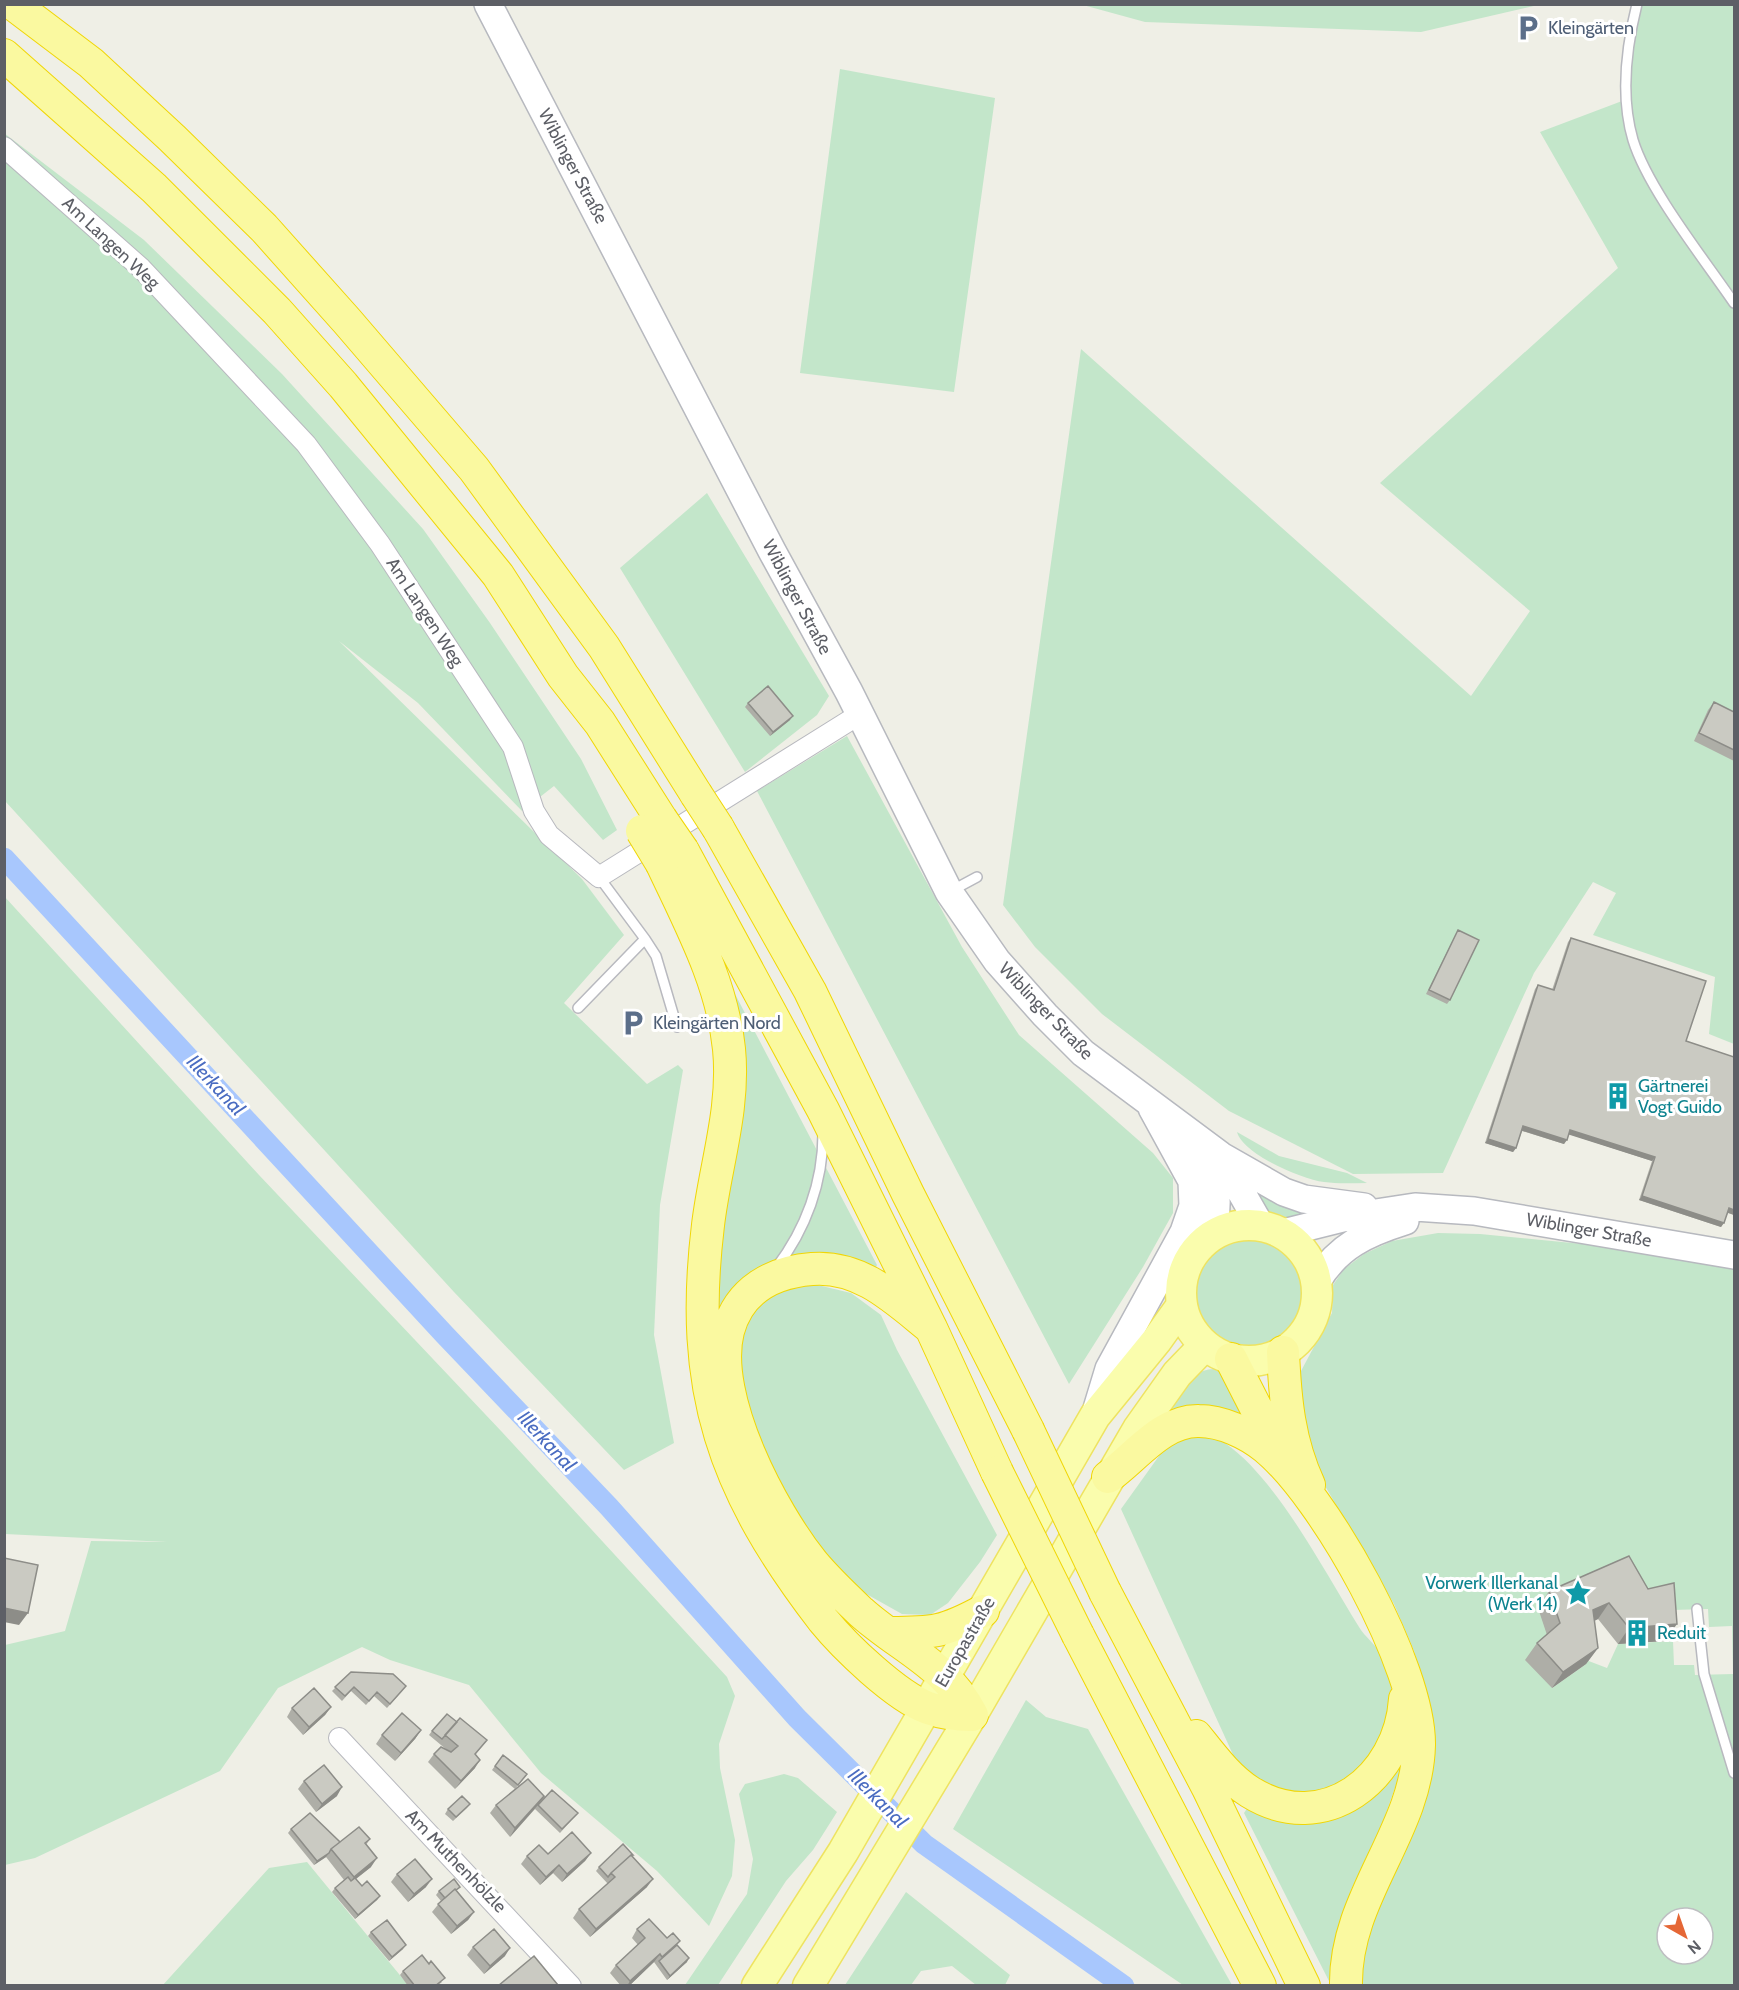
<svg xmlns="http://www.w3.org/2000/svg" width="1739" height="1990" viewBox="0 0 1739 1990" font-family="Cabin,sans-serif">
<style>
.green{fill:#c3e6ca;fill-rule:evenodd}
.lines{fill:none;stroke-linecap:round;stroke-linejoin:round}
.canal{stroke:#a8c7fd;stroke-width:21}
.service-casing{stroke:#b8b9bf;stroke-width:12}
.minor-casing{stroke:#b8b9bf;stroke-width:22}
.secondary-casing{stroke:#b7b9bf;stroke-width:30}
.primary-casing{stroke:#eee360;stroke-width:33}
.trunk-casing{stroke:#f0d606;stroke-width:34}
.service{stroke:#fff;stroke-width:9}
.minor{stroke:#fff;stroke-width:20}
.secondary{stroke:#fff;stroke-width:27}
.primary{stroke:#fafdad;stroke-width:30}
.trunk{stroke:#faf9a0;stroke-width:32}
.trunk-bridge-casing{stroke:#f0d606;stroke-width:34;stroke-linecap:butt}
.trunk-bridge{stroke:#faf9a0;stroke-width:32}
.wall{fill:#aeaea7}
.shaded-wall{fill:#8d8d88}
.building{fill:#cacac2;stroke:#8d8d88;stroke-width:1.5}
.labels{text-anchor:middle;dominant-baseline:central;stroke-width:6;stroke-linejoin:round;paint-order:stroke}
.service-label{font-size:18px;fill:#4e5e75;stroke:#fff;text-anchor:start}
.street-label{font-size:18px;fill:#5d5f66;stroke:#fff}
.culture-label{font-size:18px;fill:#0d838f;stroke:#fff;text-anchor:start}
.water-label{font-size:20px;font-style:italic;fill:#4a6cc1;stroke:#fff}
</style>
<rect width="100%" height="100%" fill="#efefe6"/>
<path class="green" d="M1083 5H1538L1421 32 1145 22Z
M1642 5H1734V1044L1709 1034 1715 977 1593 935 1616 893 1593 882 1534 973 1443 1173 1353 1174 1229 1111 1102 1014 1035 947 1003 905 1081 349 1471 696 1530 611 1380 483 1618 268 1540 132 1630 98C1627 67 1634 34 1642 5Z
M840 69 995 98 954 392 800 373Z
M4 133 144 240 282 374 423 529 490 623 581 759 617 830 603 840 554 786 522 811 418 703 339 641 582 879 624 935 564 1003 647 1084 678 1065 683 1070 660 1205 654 1335 674 1443 624 1470 454 1292 5 801Z
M707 493 829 696 817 715 745 772 620 568Z
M847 736 962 947 1019 1035 1153 1153 1173 1178V1213L1143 1267 1069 1384 757 791Z
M4 896 259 1175 502 1432 727 1677 735 1696 719 1744 720 1768 735 1840 732 1876 709 1926 657 1871 541 1773 469 1685 390 1660 362 1647 278 1688 220 1771 35 1858 5 1865V1645L65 1631 91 1541 167 1542 5 1534Z
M735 994 877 1265 873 1274 832 1260 716 1326 718 1245 741 1051Z
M1237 1132 1279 1156 1347 1173 1367 1183C1352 1183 1338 1184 1324 1182 1301 1179 1243 1154 1237 1132Z
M1243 1176 1328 1211C1271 1226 1273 1227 1243 1176Z
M1438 1233 1480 1234 1633 1249 1734 1269V1985H1359L1364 1933 1432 1754 1425 1690 1414 1651 1394 1604 1318 1474 1298 1391 1301 1371 1332 1313 1333 1285 1344 1269 1364 1254 1392 1241ZM1618 1572 1672 1610 1708 1609 1709 1627 1732 1626 1733 1674 1695 1675 1694 1665H1674L1673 1641 1618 1644 1607 1668 1586 1660V1664L1552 1688 1548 1640ZM1667 1918H1703V1954H1667Z
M1196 1293a54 54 0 1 1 108 0a54 54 0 1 1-108 0Z
M805 1282 851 1293 881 1315 897 1350 997 1535 980 1562 948 1603 930 1615 902 1614 861 1591 823 1555 804 1529 744 1418 736 1349 752 1311 774 1292Z
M1214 1369 1229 1376 1259 1436 1149 1427C1166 1405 1183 1370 1214 1369Z
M1210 1434C1231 1445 1247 1460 1262 1478 1300 1523 1328 1577 1359 1627 1365 1637 1376 1645 1382 1655 1387 1664 1390 1680 1392 1690 1402 1753 1343 1801 1284 1794 1270 1792 1252 1777 1240 1770L1121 1509 1169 1442 1182 1435Z
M1026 1700 1046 1717 1088 1729 1232 1985H1183L953 1829Z
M1396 1765 1402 1768 1383 1822 1351 1890 1334 1985H1331L1244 1813 1250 1804 1282 1815Z
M784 1774 798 1778 837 1812 813 1850 786 1881 718 1985H685L747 1894 753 1859 739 1794 745 1784Z
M307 1862 408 1985 162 1986 269 1868Z
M906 1892 1010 1975 1005 1985H976L952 1966 921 1971 911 1985H845Z"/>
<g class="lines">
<path class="canal" d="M4 858 444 1334 609 1507 797 1718 924 1844 1124 1986"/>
<defs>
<path id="service" d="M1637 4C1626 48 1620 96 1633 140 1648 189 1704 259 1734 303
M599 877 645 939
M951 891 977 877
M578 1008 645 939 656 956 677 1027
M776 1268C806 1229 823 1182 823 1134
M1697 1609 1704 1674 1734 1773"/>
<path id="minor" d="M4 147 141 268 306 444 380 544 513 747 534 811 549 835 599 877 860 714
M339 1738 571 1986"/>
<path id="secondary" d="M488 4 772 551 849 692 949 892 997 961 1045 1015 1083 1053 1220 1155 1260 1225
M1198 1149C1216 1182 1222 1200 1210 1236
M1221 1156 1284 1192 1304 1199 1364 1207
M1283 1233 1343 1218 1415 1207 1474 1211 1734 1255
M1317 1281C1338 1246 1367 1233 1405 1221
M1096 1412 1109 1369 1184 1232 1193 1206 1192 1181 1152 1108"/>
<path id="primary" d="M1181 1293a68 68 0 1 1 136 0a68 68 0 1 1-136 0Z
M757 1986 843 1852 1095 1416 1157 1340 1182 1305
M808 1986 972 1715 1138 1429 1177 1374 1205 1345"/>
<path id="trunk" d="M13 4 91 63 172 138 264 228 347 321 474 469 604 647 696 794
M4 55 154 188 277 311 343 385 498 575 563 676 600 723 661 819
M718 828 810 991 908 1194 1028 1430
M683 851 823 1110 931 1328 997 1472
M662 864C690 924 722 982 729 1049 735 1109 715 1166 708 1225 688 1390 723 1490 823 1620 845 1647 896 1696 928 1708 943 1713 957 1715 972 1715 945 1663 901 1648 861 1612 844 1596 828 1581 813 1563 772 1512 711 1397 728 1331 739 1290 773 1272 812 1269 861 1265 896 1300 931 1328
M1283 1352C1285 1399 1289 1442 1309 1485
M1231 1359 1280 1455
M1108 1477C1136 1457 1162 1420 1199 1421 1222 1421 1247 1433 1265 1447 1325 1496 1420 1667 1419 1745 1417 1832 1344 1897 1346 1986
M1105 1592 1208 1788 1304 1986
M890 1633C934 1633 944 1632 983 1611
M1078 1635 1260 1986
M1196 1736C1212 1756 1228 1778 1250 1792 1324 1838 1400 1778 1405 1699"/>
</defs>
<use href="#service" class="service-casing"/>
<use href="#minor" class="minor-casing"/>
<use href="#secondary" class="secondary-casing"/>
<use href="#primary" class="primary-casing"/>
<use href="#trunk" class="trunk-casing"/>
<use href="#service" class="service"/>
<use href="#minor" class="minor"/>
<use href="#secondary" class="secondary"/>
<use href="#primary" class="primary"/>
<use href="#trunk" class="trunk"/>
<defs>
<path id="trunk-bridge" d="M696 794 718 828
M661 819 683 851
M642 831 662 864
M1028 1430 1105 1592
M997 1472 1078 1635"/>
</defs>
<use href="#trunk-bridge" class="trunk-bridge-casing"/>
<use href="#trunk-bridge" class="trunk-bridge"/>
</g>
<path class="wall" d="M1714 702 1734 712V761L1694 741 1708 710Z
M748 703 790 720 770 736 745 707Z
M1458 930 1450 1000 1447 1004 1426 994Z
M1571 938 1686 1041 1734 1057V1215L1728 1213 1721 1227 1639 1200 1652 1161 1569 1134 1564 1144 1522 1131 1516 1148 1513 1152 1485 1143 1535 989 1538 985 1552 990 1568 942Z
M1629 1556 1665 1641 1618 1644 1598 1619 1594 1621 1598 1648 1586 1664 1552 1688 1525 1660 1537 1643 1547 1635 1538 1608 1549 1591Z
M351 1672 403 1690 387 1708 374 1696 366 1705 351 1691 342 1701 332 1691Z
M331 1707 325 1715 303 1735 287 1717 292 1708Z
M457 1722 487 1740 475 1755V1768L455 1789 428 1762 434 1754 447 1750 429 1735 432 1731Z
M421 1730 415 1739 395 1761 376 1744 382 1735Z
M503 1755 527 1774 515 1789 492 1770Z
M304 1781 337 1796 316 1812 298 1789Z
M544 1796 578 1813 560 1833 535 1809 510 1837 490 1813 496 1805Z
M470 1804 467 1808 453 1821 445 1814 448 1809Z
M291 1829 340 1842 370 1839 366 1845 371 1867 356 1879 362 1886 380 1896 377 1900 355 1919 332 1892 335 1888 344 1880 326 1857 314 1865 288 1833Z
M591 1853 585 1861 562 1882 553 1873 540 1885 521 1864 527 1856Z
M632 1855 647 1887 590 1937 573 1918 579 1909 608 1884 596 1871 599 1867Z
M397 1874 426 1887 408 1902 391 1882Z
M439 1891H457L474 1912 468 1920 451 1934 432 1912 441 1901 436 1895Z
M637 1929 667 1938 680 1941 677 1945 687 1962 667 1980 654 1962 629 1986H621L610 1973 616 1965 638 1945 632 1938Z
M371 1932 403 1949 389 1961 368 1936Z
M473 1947 505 1956 484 1974 467 1955Z
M403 1971 442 1982 437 1986H408L400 1975Z"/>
<path class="shaded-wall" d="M793 716 790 720 770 736 773 732Z
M1523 1126 1567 1140 1564 1144 1520 1130Z
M1570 1130 1655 1157 1652 1161 1567 1134Z
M1488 1139 1516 1148 1513 1152 1485 1143Z
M1642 1196 1724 1223 1721 1227 1639 1200Z
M1729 1208 1734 1210V1215L1726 1212Z
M1609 1603 1598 1619 1582 1627 1593 1610Z
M4 1608 28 1613 19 1625 4 1622Z
M1677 1624 1665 1641 1618 1644 1629 1628Z
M1598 1648 1586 1664 1552 1688 1563 1672Z
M331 1707 325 1715 303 1735 309 1727Z
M421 1730 415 1739 395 1761 401 1753Z
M480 1760 475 1768 455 1789 461 1781Z
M342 1787 337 1796 316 1812 322 1804Z
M544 1796 538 1805 510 1837 515 1828Z
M329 1853 326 1857 314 1865 317 1861Z
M591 1853 585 1861 562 1882 567 1874Z
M377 1858 371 1867 348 1885 354 1877Z
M559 1865 553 1873 540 1885 546 1877Z
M432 1879 426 1887 408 1902 414 1894Z
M653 1879 647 1887 590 1937 596 1929Z
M380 1896 377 1900 355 1919 358 1915Z
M474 1912 468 1920 451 1934 457 1926Z
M406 1945 403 1949 389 1961 392 1957Z
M510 1948 505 1956 484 1974 490 1966Z
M660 1954 654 1962 629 1986H627L630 1981Z
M689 1958 687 1962 667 1980 670 1976Z"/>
<path class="building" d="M768 686 793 716 773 732 748 703Z
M1714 702 1734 712V750L1699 733Z
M1458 930 1479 940 1450 1000 1429 990Z
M1571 938 1706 981 1686 1041 1734 1057V1210L1729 1208 1724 1223 1642 1196 1655 1157 1570 1130 1567 1140 1523 1126 1516 1148 1488 1139 1538 985 1554 990Z
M1629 1556 1648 1589 1674 1583 1677 1624 1629 1628 1609 1603 1593 1610 1598 1648 1563 1672 1537 1643 1560 1623 1549 1591Z
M4 1558 38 1565 28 1613 4 1608Z
M351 1672 393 1674 406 1686 390 1704 377 1692 369 1701 354 1687 345 1696 335 1687Z
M314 1688 331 1707 309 1727 292 1708Z
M402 1713 421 1730 401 1753 382 1735Z
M447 1714 457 1722 442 1739 432 1731Z
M460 1718 487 1740 475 1754 480 1760 461 1781 434 1754 441 1747 451 1752 458 1746 445 1735Z
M503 1755 527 1774 518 1785 495 1766Z
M324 1765 342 1787 322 1804 304 1781Z
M528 1779 544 1796 515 1828 496 1805Z
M552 1790 578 1813 562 1829 538 1805Z
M462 1796 470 1804 456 1817 448 1809Z
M310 1813 340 1842 331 1849 329 1853 317 1861 291 1829Z
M359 1827 370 1839 365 1843 377 1858 354 1877 331 1849Z
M572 1832 591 1853 567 1874 559 1865 546 1877 527 1856 539 1845 548 1854Z
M623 1844 633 1855H631L611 1873 608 1877 599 1867Z
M631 1855 653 1879 596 1929 579 1909 615 1877 611 1873Z
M415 1859 432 1879 414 1894 397 1874Z
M348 1877 351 1881 355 1878 362 1886 367 1881 380 1896 358 1915 335 1888Z
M454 1879 460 1887 456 1890 455 1889 445 1898 439 1891Z
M455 1889 474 1912 457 1926 438 1904Z
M649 1919 667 1938 673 1933 680 1941 662 1957 660 1954 630 1981 616 1965 645 1938 637 1929Z
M387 1920 406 1945 392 1957 371 1932Z
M494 1929 510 1948 490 1966 473 1947Z
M677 1945 689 1958 670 1976 659 1961Z
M422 1955 429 1964 431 1961 445 1978 435 1986H415L403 1971Z
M534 1956 558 1985 498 1986Z"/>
<defs>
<symbol id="parking-bare" viewBox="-9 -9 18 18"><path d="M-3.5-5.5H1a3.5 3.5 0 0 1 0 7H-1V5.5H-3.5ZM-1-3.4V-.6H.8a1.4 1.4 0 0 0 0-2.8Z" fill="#5c6f8a" stroke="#fff" stroke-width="2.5" paint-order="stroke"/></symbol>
<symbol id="building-bare" viewBox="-9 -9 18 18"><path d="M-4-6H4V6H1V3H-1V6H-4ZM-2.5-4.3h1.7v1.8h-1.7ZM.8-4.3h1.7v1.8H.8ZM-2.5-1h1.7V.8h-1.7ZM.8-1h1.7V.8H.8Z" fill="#0f9aa8" stroke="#fff" stroke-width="2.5" paint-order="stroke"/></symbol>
<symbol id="sight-bare" viewBox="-9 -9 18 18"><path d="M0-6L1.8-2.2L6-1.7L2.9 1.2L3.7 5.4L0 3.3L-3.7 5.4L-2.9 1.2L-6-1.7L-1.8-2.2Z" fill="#0f9aa8" stroke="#fff" stroke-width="2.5" paint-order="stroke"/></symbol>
</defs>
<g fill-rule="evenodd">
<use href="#parking-bare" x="1509" y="9" width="38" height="38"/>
<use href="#parking-bare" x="614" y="1004" width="38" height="38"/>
<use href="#building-bare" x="1599" y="1077" width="38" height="38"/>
<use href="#sight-bare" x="1559" y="1574" width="38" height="38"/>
<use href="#building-bare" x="1618" y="1614" width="38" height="38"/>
</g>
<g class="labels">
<g class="service-label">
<text x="1548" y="28">Kleingärten</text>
<text x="653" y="1023">Kleingärten Nord</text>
</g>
<g class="street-label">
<text transform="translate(573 166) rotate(62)">Wiblinger Straße</text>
<text transform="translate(111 243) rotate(43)">Am Langen Weg</text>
<text transform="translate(797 597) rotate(62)">Wiblinger Straße</text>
<text transform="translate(425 612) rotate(57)">Am Langen Weg</text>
<text transform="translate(1046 1011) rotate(46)">Wiblinger Straße</text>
<text transform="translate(1589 1230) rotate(10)">Wiblinger Straße</text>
<text transform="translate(965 1642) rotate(-60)">Europastraße</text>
<text transform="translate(456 1861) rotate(46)">Am Muthenhölzle</text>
</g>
<g class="culture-label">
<text x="1638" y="1086">Gärtnerei<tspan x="1638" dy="21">Vogt Guido</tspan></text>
<text x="1558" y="1583" text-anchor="end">Vorwerk Illerkanal<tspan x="1558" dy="21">(Werk 14)</tspan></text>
<text x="1657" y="1633">Reduit</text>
</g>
<g class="water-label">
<text transform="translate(216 1085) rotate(47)">Illerkanal</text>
<text transform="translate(547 1441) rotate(47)">Illerkanal</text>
<text transform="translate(878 1798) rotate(45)">Illerkanal</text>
</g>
</g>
<rect width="1739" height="1990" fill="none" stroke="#5d5f66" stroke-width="12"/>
<g transform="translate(1685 1936) rotate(140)"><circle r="28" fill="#ffffff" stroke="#bebfc2" stroke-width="1.5"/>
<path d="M0-4.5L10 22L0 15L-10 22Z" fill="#e56736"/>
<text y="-9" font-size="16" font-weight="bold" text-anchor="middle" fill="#5d5f66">N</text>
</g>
</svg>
